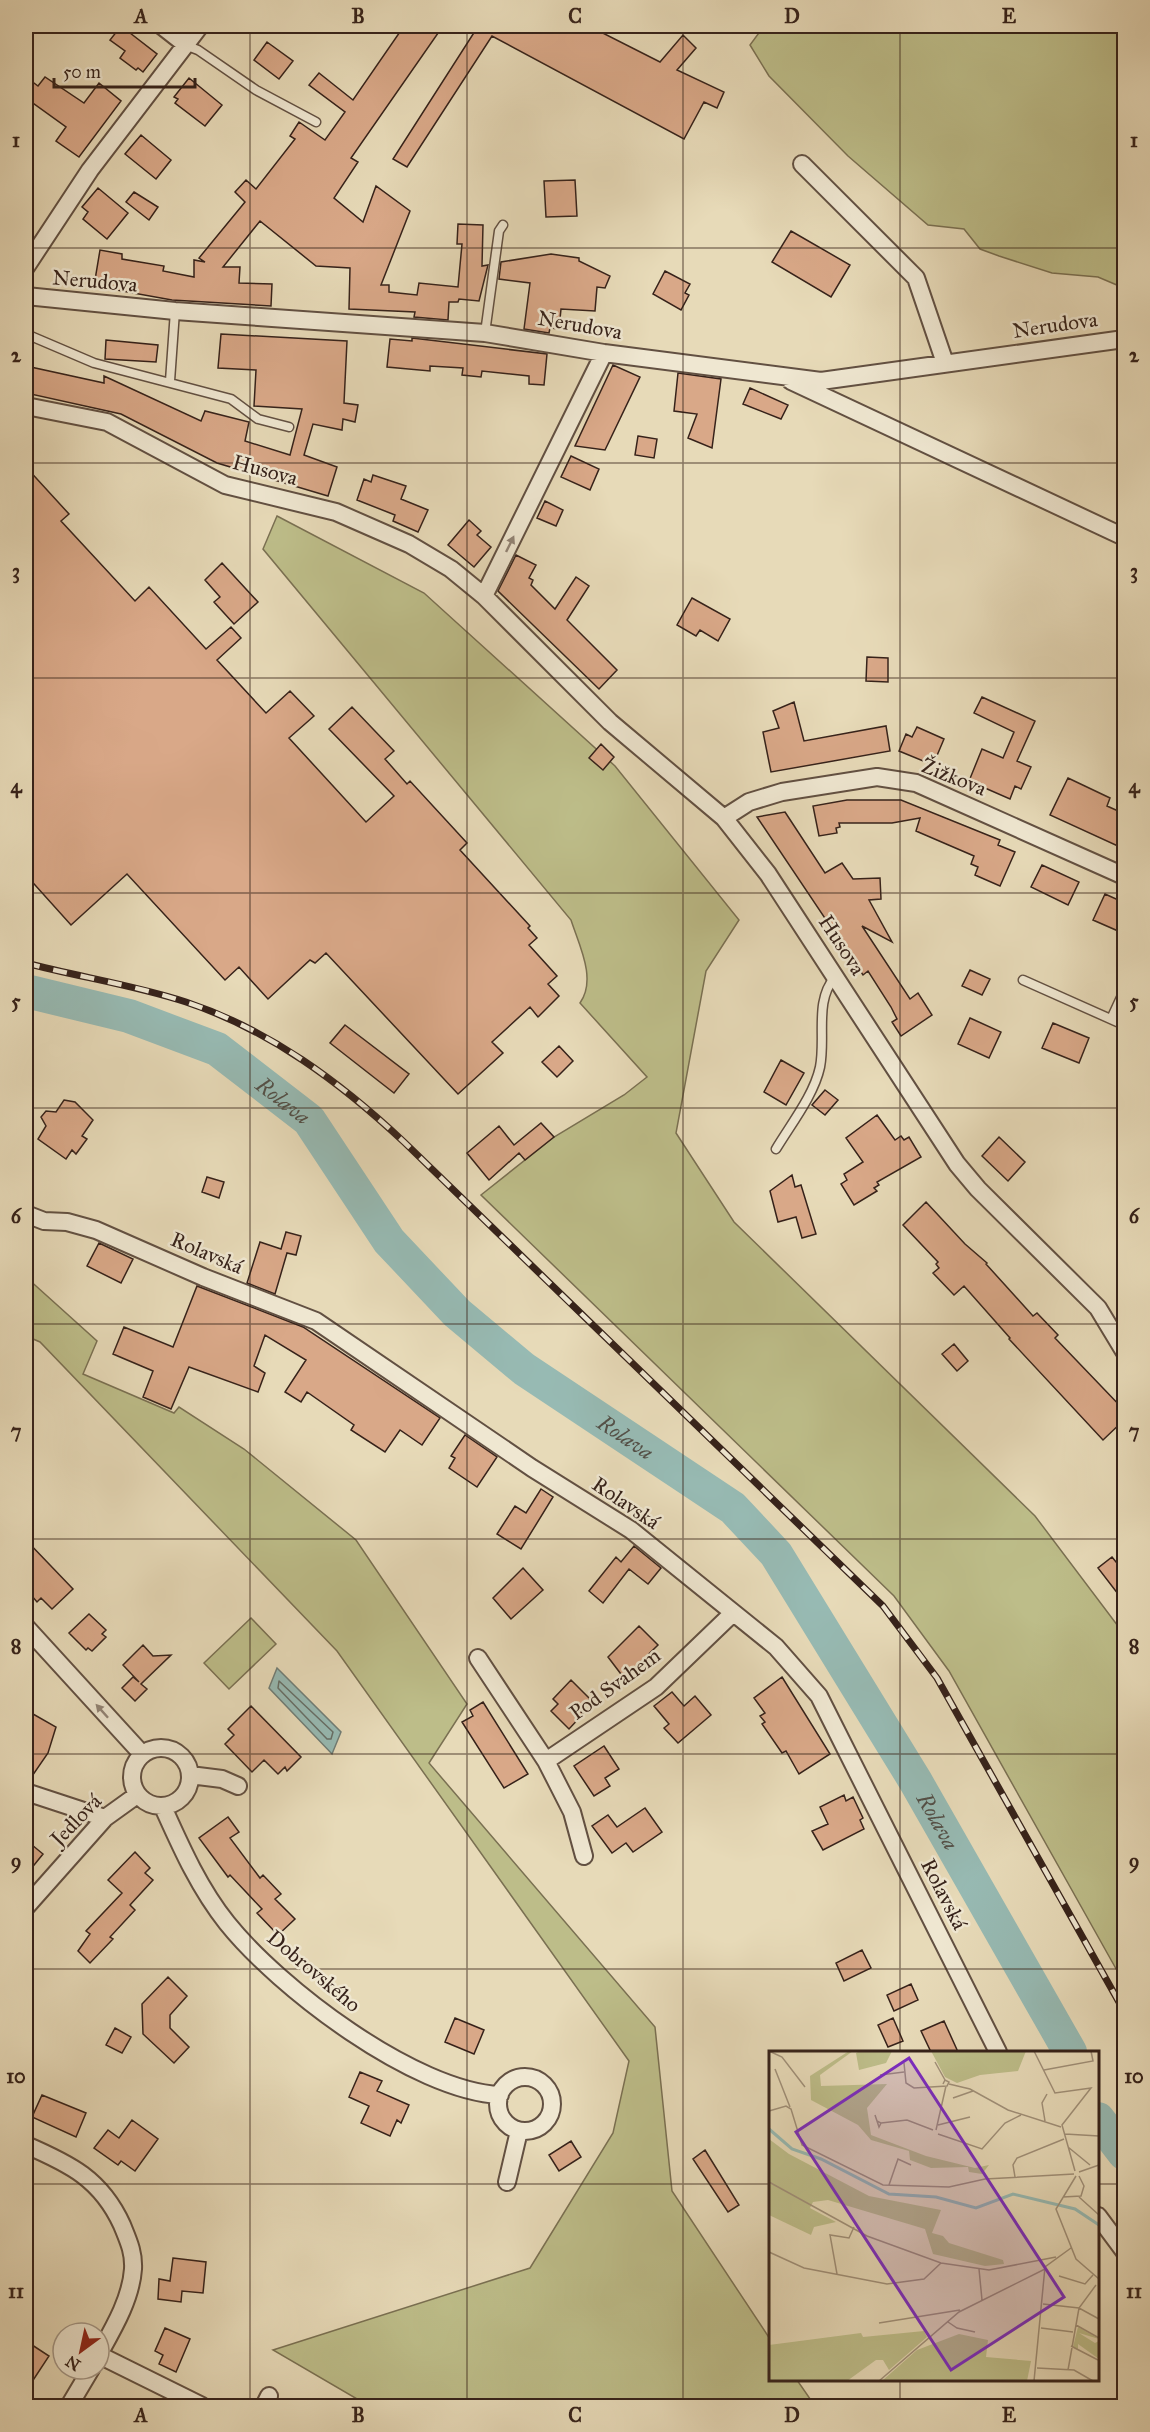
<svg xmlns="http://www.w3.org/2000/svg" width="1150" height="2432" viewBox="0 0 1150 2432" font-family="'IM FELL Great Primer',serif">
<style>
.green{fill:#bdbd89;stroke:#7a7052;stroke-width:1.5}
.water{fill:#97bab3;stroke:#707d76;stroke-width:1.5}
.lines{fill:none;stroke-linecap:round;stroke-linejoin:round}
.shore{stroke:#666e66;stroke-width:1.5}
.river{stroke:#97bab3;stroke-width:34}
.building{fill:#d9a888;stroke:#36221a;stroke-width:1.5}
.lane-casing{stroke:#625042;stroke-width:11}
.street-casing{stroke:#625042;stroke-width:20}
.lane{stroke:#efe7d1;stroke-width:8}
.street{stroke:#efe7d1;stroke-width:16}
.rail-casing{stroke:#36221a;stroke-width:7}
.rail{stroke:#efe7d1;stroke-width:4.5;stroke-dasharray:14;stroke-linecap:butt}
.oneway{fill:#928476}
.grid{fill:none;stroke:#36221a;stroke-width:1.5;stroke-opacity:0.55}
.labels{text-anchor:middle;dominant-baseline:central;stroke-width:5;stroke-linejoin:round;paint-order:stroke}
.street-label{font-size:21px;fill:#36221a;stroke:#efe7d1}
.water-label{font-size:22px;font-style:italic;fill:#535048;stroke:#efe7d1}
.inset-river{fill:none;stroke:#97bab3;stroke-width:3}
.inset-road{fill:none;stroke:#a09079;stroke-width:1.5}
.view{fill:#7b2cbf;fill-opacity:0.15;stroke:#7b2cbf;stroke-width:3}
.inset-edge{fill:none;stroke:#36221a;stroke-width:3}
.neatline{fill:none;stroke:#36221a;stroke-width:2}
.grid-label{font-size:20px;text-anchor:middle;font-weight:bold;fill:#36221a}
</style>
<rect width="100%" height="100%" fill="#e7dab8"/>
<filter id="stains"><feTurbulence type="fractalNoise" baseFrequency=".00333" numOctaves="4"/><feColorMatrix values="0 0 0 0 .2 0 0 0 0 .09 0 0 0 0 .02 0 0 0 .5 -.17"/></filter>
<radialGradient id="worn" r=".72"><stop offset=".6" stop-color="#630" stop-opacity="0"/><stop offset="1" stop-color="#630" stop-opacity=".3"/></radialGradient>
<path class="green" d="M764 26H1124V288L1098 277 1052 273 999 256 980 249 964 229 928 225 848 156 769 76 750 45Z
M277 516 424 593 615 766 739 920 706 971 676 1133 734 1222 1035 1516 1124 1634V1983L949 1671 894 1596 481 1195 554 1137 624 1095 647 1077 580 1003C597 979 579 945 571 920L263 549Z
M26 1277 97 1341 83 1374 174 1413 179 1407 244 1449 356 1540 467 1704 429 1763 655 2027 672 2191 770 2339V2380H797L815 2406H369L273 2350 530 2268 613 2133 629 2061 337 1651 40 1342 26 1336Z
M251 1618 276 1644 229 1689 204 1663Z"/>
<path class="water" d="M277 1668 341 1732 332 1754 269 1688Z"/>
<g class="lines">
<path class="shore" d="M279 1681 333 1732 331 1739H327L278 1688Z"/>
<g class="river">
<path id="s1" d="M26 991 129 1016 217 1049 309 1120 389 1241 457 1313 524 1369 733 1508 776 1554 916 1782 1070 2052"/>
<path d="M1098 2119 1124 2153"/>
</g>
</g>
<path class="building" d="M121 26 157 54 143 72 138 68 136 70 120 58 125 51 110 40Z
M404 26H443L351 158 358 162 334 198 363 222 376 186 410 211 381 285H389V292L417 295 419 283 458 287 462 244H457L458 224 483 225 482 266 488 265 479 301 459 299 458 302H449L448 320 414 317 415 312 349 309 350 268 316 266 260 221 223 267H240L239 283 272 284 271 306 172 300 94 286 100 250 122 254V259L164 266 163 271 194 277V260L205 262 199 258 245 202 235 192 246 180 256 189 295 139 290 136 299 122 325 140 345 112 309 85 319 73 353 100Z
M473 26H589L660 62 683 35 696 48 677 70 724 92 717 108 704 102 684 139 492 36 407 167 393 159 477 28Z
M267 42 293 61 279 79 254 60Z
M26 77 38 86 45 77 84 103 99 83 121 101 79 157 56 141 66 127 26 98Z
M189 78 222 105 205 126 175 103 178 99 174 97Z
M141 135 171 160 156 179 125 154Z
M575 180 577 216 546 217 544 181Z
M98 188 128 213 107 239 83 219 88 212 82 207Z
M134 192 158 207 149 220 126 202Z
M791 231 850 265 831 297 772 262Z
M551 254 579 258V261L610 276 605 288 597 287 595 311 561 309 559 329 550 328 549 333 524 329 530 283 499 279 501 262Z
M665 271 690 284 685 293 689 295 681 310 653 294Z
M221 334 347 341 344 403 358 405 355 422 343 419 342 430 313 424 304 455 337 467 328 496 217 463 121 414 26 393V366L104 383V376L201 421 205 411 249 422 245 441 290 455 302 409 254 406 256 370 218 368Z
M412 338 547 354 544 385 529 384V376L482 371 481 377 462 375 463 368 430 366V371L387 367 390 339 412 341Z
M106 340 158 345 156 362 105 359Z
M613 365 640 377 605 450 575 446Z
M678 373 721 379 712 448 688 438 697 414 674 411Z
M750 388 788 405 781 419 743 404Z
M638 436 657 439 654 458 635 455Z
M571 456 599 469 590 490 561 477Z
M26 467 69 514 61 521 135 601 149 587 206 649 231 627 241 638 217 660 266 713 290 691 314 716 289 738 366 822 394 796 329 729 352 707 394 751 385 759 407 784 410 781 467 843 460 850 530 926 528 928 537 938 529 945 557 976 548 984 559 996 538 1017 530 1007 492 1042 503 1053 458 1094 326 953 315 963 310 960 268 999 239 967 225 980 127 874 71 925 26 875Z
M373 475 406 486 401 499 428 510 418 532 393 521 395 515 357 500 364 479 371 482Z
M545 501 563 510 556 526 537 518Z
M469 520 481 531 477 535 491 547 474 567 448 545Z
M516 555 536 565 529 578 533 580 531 585 555 609 576 577 589 586 567 620 617 670 599 689 498 591Z
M222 563 258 602 234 624 214 602 220 597 205 580Z
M692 598 730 619 718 641 700 630 696 636 677 625Z
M867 657 888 658V682L866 681Z
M982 697 1035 721 1017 761 1031 767 1021 789 1015 786 1010 799 969 781 982 749 1003 758 1014 732 974 713Z
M794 702 804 741 886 726 890 751 771 772 763 732 779 728 773 711Z
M917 727 944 739 933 765 899 751 906 734 912 737Z
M601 744 614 757 603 770 589 758Z
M1068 778 1110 798 1107 806 1125 814V837L1120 847 1050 815Z
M847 800H901L990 836 1000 840 998 845 1015 852 1000 886 975 875 978 867 971 864 974 856 916 831 920 818 892 823H839L840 827 836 828 837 833 819 836 813 806Z
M785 812 825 873 842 863 853 879 880 878 881 899 869 900 892 942 862 926 910 999 918 993 932 1015 901 1036 892 1022 897 1019 891 1007 868 971 863 975 757 817Z
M1042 865 1079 882 1068 905 1031 887Z
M1105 894 1125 903V934L1093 920Z
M970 970 990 979 982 995 962 986Z
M970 1018 1001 1032 989 1058 958 1044Z
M1053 1023 1089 1038 1079 1063 1042 1048Z
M345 1025 409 1074 394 1093 330 1043Z
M559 1046 573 1061 557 1077 542 1062Z
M781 1060 804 1073 786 1105 764 1092Z
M825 1090 838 1100 825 1115 812 1105Z
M64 1100 75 1102 93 1120 82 1136 87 1139 76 1154 72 1150 66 1159 38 1139 46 1126 41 1117 46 1111 56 1112Z
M877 1115 895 1140 901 1136 904 1140 909 1137 921 1157 877 1182 879 1185 874 1188 877 1191 854 1205 841 1184 847 1180 844 1174 863 1162 846 1138Z
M541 1123 554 1137 525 1160 519 1153 489 1180 467 1153 499 1126 514 1145Z
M999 1137 1025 1162 1008 1181 982 1156Z
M792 1175 795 1187 801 1185 816 1234 802 1238 796 1217 778 1222 770 1191Z
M207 1177 224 1182 219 1198 202 1192Z
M926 1202 965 1244 987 1263 986 1264 1033 1316 1037 1313 1058 1335 1055 1338 1125 1411V1419L1103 1440 1009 1339 1010 1338 964 1286 954 1295 933 1273 939 1268 936 1264 938 1262 903 1225Z
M286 1232 301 1236 296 1255 287 1253 275 1294 247 1283 260 1242 281 1249Z
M99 1243 133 1259 121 1283 87 1266Z
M197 1286 303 1327 440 1418 422 1445 400 1430 385 1452 351 1430 354 1425 307 1392 301 1402 285 1392 306 1360 265 1335 254 1366 265 1373 258 1392 189 1367 171 1409 143 1397 153 1371 113 1354 124 1327 173 1347Z
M954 1344 968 1361 957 1371 942 1354Z
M465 1435 497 1457 477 1487 449 1468 455 1458 451 1456Z
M541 1489 553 1497 521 1549 497 1534 515 1506 526 1513Z
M26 1540 73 1589 52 1609 41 1598 37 1602 26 1589Z
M634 1546 661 1568 648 1584 629 1569 603 1603 589 1591 616 1557 621 1562Z
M1112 1557 1125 1573V1603L1098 1568Z
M523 1568 543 1590 511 1619 493 1598Z
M89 1614 106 1630 102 1634 106 1637 92 1651 88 1648 86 1650 69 1633Z
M639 1626 658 1645 624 1678 608 1657Z
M143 1645 153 1656 171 1655 141 1684 147 1689 135 1701 122 1688 133 1677 139 1682 123 1665Z
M782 1677 830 1754 799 1774 786 1751 782 1753 762 1724 765 1722 760 1716 765 1713 754 1698Z
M571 1680 590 1699 579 1710 583 1714 569 1729 551 1711 558 1704 553 1699Z
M672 1692 684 1706 695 1696 711 1715 678 1743 664 1728 669 1724 654 1706Z
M483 1702 528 1774 504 1788 462 1722 473 1716 470 1710Z
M251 1706 301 1757 287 1771 285 1767 278 1774 264 1760 252 1772 225 1744 234 1735 228 1729Z
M26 1710 56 1727 48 1753 28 1782H26Z
M604 1746 619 1769 605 1778 610 1786 594 1796 574 1766Z
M844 1795 846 1801 853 1797 863 1818 860 1820 864 1829 823 1850 812 1831 828 1824 820 1807Z
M645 1808 662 1832 633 1852 626 1843 612 1853 592 1826 608 1815 617 1827Z
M228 1817 239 1832 230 1838 260 1878 263 1875 281 1894 275 1899 295 1919 278 1935 257 1913 262 1909 230 1875 228 1877 199 1838Z
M26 1840 43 1854 26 1875Z
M135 1852 150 1868 145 1873 153 1880 130 1905 135 1910 110 1937 113 1939 90 1963 78 1951 90 1934 86 1931 122 1893 108 1880Z
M862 1950 871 1968 844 1981 836 1963Z
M168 1977 187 1996 170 2015V2028L189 2047 174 2063 143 2034 142 2004Z
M911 1984 918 2000 894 2011 887 1995Z
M455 2018 484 2030 474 2054 445 2042Z
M893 2018 903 2041 888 2047 878 2025Z
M944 2021 958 2052H931L921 2031Z
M115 2028 131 2037 122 2053 106 2045Z
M360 2072 382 2081 377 2091 409 2105 401 2123 397 2120 390 2136 361 2123 369 2106 349 2097Z
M42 2095 86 2113 76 2137 32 2117Z
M132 2120 158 2139 135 2171 121 2161 118 2165 94 2148 108 2130 119 2138Z
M571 2141 581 2157 559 2171 549 2155Z
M705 2150 739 2205 728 2212 693 2159Z
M173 2258 206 2262 203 2293 182 2291 181 2302 158 2299 159 2279 170 2281Z
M165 2328 190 2339 176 2372 159 2364 163 2355 155 2351Z
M26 2341 49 2356 26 2391Z"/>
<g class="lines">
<defs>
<path id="lane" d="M185 45 198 50 256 90 316 122
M485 333 499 231 503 225
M26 334 94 363 231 399 258 419 289 427
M170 381 175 311
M1023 980 1124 1025
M1111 1019 1124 991
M776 1149C791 1124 814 1095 820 1067 826 1037 814 1001 835 977"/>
<path id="street" d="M162 26 185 44
M802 164 916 278 945 363
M26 267 90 170 200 26
M26 296 175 311 485 333 604 353 821 381 1124 339
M791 381 1124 537
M26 406 107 422 225 485 336 512 409 544 451 569 484 596 610 722 724 818 768 874 957 1164 978 1189 1098 1308 1124 1351
M484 596 604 353
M724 818 749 802 782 792 877 777 916 783 1124 876
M26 1214 44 1221 67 1222 96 1230 203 1277 316 1321 532 1468 631 1530 776 1647 819 1696 998 2052
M26 1627 142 1754
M478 1658 546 1761 656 1687 733 1613
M132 1777a29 29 0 1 1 58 0a29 29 0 1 1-58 0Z
M546 1761 572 1812 584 1856
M190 1775 222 1779 238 1786
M26 1792 105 1818
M163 1807C181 1847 199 1888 227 1923 279 1988 414 2091 500 2095
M26 1907 105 1818 137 1795
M498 2104a27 27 0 1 1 54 0a27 27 0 1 1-54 0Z
M26 2145C70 2164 101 2179 122 2225 128 2240 134 2252 133 2269 131 2299 113 2329 99 2354
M507 2182 519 2131
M1098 2216 1124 2251
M99 2355 202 2406
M69 2406 91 2369
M264 2406 269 2396"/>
</defs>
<use href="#lane" class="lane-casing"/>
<use href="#street" class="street-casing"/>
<use href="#lane" class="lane"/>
<use href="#street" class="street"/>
<defs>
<path id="rail" d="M26 963C79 977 134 985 186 1002 270 1030 340 1082 404 1142L883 1606 937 1678 1124 2011"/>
</defs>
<use href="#rail" class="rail-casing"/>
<use href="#rail" class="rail"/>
</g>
<defs><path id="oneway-solid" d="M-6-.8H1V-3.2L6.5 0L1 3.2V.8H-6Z" transform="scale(1.5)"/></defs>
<g class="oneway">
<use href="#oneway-solid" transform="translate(510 544) rotate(-64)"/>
<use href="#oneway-solid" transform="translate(102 1711) rotate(-132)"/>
</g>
<path class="grid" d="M250 26V2406M467 26V2406M683 26V2406M900 26V2052M26 248H1124M26 463H1124M26 678H1124M26 893H1124M26 1108H1124M26 1324H1124M26 1539H1124M26 1754H1124M26 1969H1124M26 2184H770M1098 2184H1124M900 2380V2406"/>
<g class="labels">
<g class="street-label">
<text transform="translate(95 281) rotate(5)">Nerudova</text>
<text transform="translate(580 325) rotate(10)">Nerudova</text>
<text transform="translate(1055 325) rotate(-8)">Nerudova</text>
<text transform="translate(265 470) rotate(15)">Husova</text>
<text transform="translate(954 777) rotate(22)">Žižkova</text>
<text transform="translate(842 945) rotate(57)">Husova</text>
<text transform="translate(207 1253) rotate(23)">Rolavská</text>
<text transform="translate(626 1503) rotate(34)">Rolavská</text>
<text transform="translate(615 1684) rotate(-36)">Pod Svahem</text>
<text transform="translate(76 1820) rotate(-46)">Jedlová</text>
<text transform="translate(944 1894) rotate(63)">Rolavská</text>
<text transform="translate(314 1971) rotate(40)">Dobrovského</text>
</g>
<g class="water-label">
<text stroke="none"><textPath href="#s1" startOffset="284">Rolava</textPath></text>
<text stroke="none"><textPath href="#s1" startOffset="770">Rolava</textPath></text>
<text stroke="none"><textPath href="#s1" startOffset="1274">Rolava</textPath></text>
</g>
</g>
<g transform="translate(769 2051)">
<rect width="330" height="330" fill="#e7dab8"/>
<path d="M80 0H84L51 24 52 35 118 33 98 57 102 84 157 105 206 117 220 114 213 123 200 121 199 116 162 117 141 109 140 100 102 89 89 74 42 49 41 25ZM91 0H123L117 12 90 19 87 2ZM162 0H257L249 20 211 24 188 32 176 26ZM0 88 20 103 100 145 172 159 163 182 174 185 180 192 234 209 235 213 216 215 164 203 156 178 59 149 44 151 41 157 67 171 45 176 42 184 0 164ZM309 276 330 288 310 282 326 292 330 290V308L309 293V298L304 296ZM155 280 158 286 120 319 114 309H107L78 330H0V294L92 282 94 286ZM190 283 219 289 217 306 262 310 258 330 114 329 148 299Z" fill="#bdbd89"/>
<path class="inset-river" d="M0 78 23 98 52 108 120 143 167 146 207 157 244 143 306 158 330 174"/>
<path class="inset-road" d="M0 0 13 6 36 36M265 0 286 42 322 37 293 74 306 120M166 11 176 29M135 12 137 32 145 37 178 35 180 31 176 29 174 33M6 18 21 56M275 19 324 10 322 0M111 24 135 21M180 33 201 38 239 59 292 76M184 47 204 40M0 60 17 55 22 58 33 94 114 134 180 136 216 128 305 123M106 64 110 76 112 72 108 70M276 70 273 52 278 43M112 72 138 69 164 79M169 74 201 66M167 79 177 35M169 83 213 98 236 72 252 64M296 83 330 85M299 96 321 114M310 121 330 114M307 125 287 158 307 208 330 228M246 126 244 114 248 107 295 88M0 131 98 185 172 212 220 219 287 206M120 134 129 108 142 114M294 146 312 145 315 135 310 125M310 146 330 164M0 201 35 217 118 233 155 228 172 212M210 218 213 249M68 223 61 184 80 187 85 176M290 225 316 233 324 224M274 253 310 257 330 268M179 271 188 277 206 281M110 272 191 259M307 274 330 287M272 277 304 281M302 295 329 309M268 317 305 319 324 330M299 319 310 257 327 234M110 330 190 261 276 218M265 330 276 216 302 197"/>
<path class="view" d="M140 7 295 246 182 319 27 81Z"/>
<rect width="330" height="330" class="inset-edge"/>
</g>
<rect width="1150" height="2432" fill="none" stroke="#e7dab8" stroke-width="66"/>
<g transform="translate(81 2351) rotate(213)"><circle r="28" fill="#efe7d1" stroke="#a59888" stroke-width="1.5"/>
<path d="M0-4.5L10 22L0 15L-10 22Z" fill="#8f2418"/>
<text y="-9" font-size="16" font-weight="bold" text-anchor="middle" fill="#36221a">N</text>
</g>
<path d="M54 78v9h141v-9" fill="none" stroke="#36221a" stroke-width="3"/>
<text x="63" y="78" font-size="18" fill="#36221a" stroke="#efe7d1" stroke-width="4.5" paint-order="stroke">50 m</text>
<rect x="33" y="33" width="1084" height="2366" class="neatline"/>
<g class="grid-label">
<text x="141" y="23">A</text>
<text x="358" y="23">B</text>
<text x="575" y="23">C</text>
<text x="792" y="23">D</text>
<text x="1009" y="23">E</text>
<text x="16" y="147">1</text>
<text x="1134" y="147">1</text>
<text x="16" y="362">2</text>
<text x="1134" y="362">2</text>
<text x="16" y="578">3</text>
<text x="1134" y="578">3</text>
<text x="16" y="793">4</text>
<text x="1134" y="793">4</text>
<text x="16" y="1008">5</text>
<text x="1134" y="1008">5</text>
<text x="16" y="1223">6</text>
<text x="1134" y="1223">6</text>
<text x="16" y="1438">7</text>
<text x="1134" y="1438">7</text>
<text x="16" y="1653">8</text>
<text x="1134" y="1653">8</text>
<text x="16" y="1868">9</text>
<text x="1134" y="1868">9</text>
<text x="16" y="2083">10</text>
<text x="1134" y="2083">10</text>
<text x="16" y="2298">11</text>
<text x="1134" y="2298">11</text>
<text x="141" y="2422">A</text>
<text x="358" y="2422">B</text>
<text x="575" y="2422">C</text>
<text x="792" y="2422">D</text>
<text x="1009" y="2422">E</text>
</g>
<rect width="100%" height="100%" filter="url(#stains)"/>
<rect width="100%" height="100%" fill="url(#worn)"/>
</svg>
